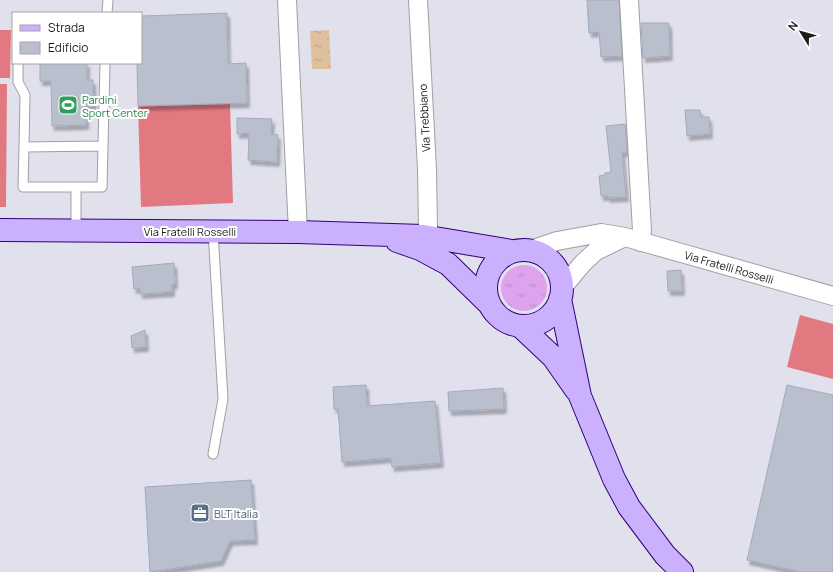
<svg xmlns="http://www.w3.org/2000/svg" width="833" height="572" viewBox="0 0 833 572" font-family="Manrope,sans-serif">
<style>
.grass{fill:url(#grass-tufts)}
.pitch{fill:#e27981}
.water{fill:url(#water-ripples)}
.building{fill:#babfce;stroke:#a2aac0;filter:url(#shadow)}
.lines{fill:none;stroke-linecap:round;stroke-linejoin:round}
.lane-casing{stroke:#a0a0a0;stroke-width:11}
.street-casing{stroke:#a0a0a0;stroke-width:20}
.secondary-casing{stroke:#310076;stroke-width:24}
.lane{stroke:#fff;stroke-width:9}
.street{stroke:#fff;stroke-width:18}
.secondary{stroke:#cbb0fd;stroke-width:22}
.labels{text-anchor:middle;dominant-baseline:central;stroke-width:4;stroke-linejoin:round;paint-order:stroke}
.leisure-label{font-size:11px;fill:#27864d;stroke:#fff;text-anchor:start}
.street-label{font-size:11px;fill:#1c1c1c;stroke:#fff}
.service-label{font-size:11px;fill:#4e5e75;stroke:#fff;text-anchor:start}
</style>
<defs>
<pattern id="grass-tufts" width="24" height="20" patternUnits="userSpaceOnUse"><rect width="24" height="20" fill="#dea3ec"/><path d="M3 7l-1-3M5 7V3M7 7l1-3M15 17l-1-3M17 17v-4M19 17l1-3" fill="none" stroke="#be8cca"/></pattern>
<pattern id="water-ripples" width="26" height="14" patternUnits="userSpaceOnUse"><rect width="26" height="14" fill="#dfc09e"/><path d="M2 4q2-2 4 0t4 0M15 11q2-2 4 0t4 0" fill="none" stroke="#bfa488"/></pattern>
<filter id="shadow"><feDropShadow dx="2.5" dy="4.5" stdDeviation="1" flood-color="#0004"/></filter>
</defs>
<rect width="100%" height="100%" fill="#e1e1ee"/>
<path class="grass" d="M501 288a23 23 0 1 1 46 0a23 23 0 1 1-46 0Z"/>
<path class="pitch" d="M0 30H11L10 78H0Z
M0 84H7L6 207H0Z
M230 103 233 203 141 207 138 106Z
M800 315 833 324V379L787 367Z"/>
<path class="water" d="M329 30 331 69H312L310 31Z"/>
<path class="building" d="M587 0H619L622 56 601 57 599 32 589 33Z
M227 13 228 64 246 63 247 103 138 106 137 63H141V16Z
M641 23H669L670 56 643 58Z
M40 63H87V80H93L94 106H86V125L52 126 51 81H40Z
M685 110H700L701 117H709L710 134 687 136Z
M237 118 272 119 271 134 278 135 277 162 248 160 249 133 237 134Z
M625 124 627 152H622L626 197 608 198V196H601L599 176 605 175V173L611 172 606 126Z
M174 263 175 284H172V292L140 294V288L134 289 132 267Z
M681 270 682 291H668L667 271Z
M145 330 146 347 132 348 131 336Z
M366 385 367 406 435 401 441 463 392 467 391 458 342 462 338 409H334L333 387Z
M787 385 833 395V572H801L747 560Z
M503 388 504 409 449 411 448 392Z
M251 480 255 540 230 541 221 561 150 572 145 487Z"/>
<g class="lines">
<defs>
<path id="lane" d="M107 13 108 0
M18 63V82L25 95 24 147
M76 187H23L24 147 103 146
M76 231V187H102L105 63
M213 454 223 399 213 231"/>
<path id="street" d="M287 0 298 232
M418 0 427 169 428 229 423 236
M629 0 642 231 640 242
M531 250 557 241 601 233 625 237 833 296
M562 288 583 263 596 251 625 237"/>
<path id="secondary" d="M0 230 298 232 423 236 512 251
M397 241 420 249 448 264 489 304
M486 288a38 38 0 1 1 76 0a38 38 0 1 1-76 0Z
M560 299 580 396 614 479 629 507 665 555 682 572
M520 326 553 357 576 390"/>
</defs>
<use href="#lane" class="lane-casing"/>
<use href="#street" class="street-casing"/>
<use href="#secondary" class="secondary-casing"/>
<use href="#lane" class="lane"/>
<use href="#street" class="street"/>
<use href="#secondary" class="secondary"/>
</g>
<defs>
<symbol id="stadium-square" viewBox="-11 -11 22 22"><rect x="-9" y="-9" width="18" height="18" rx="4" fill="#2e9e5b" stroke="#fff"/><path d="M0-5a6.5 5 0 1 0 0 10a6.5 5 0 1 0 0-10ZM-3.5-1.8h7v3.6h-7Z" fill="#fff"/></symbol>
<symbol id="office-square" viewBox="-11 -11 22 22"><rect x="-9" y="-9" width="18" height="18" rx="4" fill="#5c6f8a" stroke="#fff"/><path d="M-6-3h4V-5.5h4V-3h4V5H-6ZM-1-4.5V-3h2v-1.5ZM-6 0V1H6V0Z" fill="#fff"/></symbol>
</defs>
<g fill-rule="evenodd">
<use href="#stadium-square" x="57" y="94" width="22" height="22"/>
<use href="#office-square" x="189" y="502" width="22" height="22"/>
</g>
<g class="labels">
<g class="leisure-label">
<text x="82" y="99">Pardini<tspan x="82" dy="13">Sport Center</tspan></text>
</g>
<g class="street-label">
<text transform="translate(424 118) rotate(-93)">Via Trebbiano</text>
<text x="190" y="231">Via Fratelli Rosselli</text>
<text transform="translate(729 267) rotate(16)">Via Fratelli Rosselli</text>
</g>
<g class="service-label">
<text x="214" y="513">BLT Italia</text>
</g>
</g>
<rect x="12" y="12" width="130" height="52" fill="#ffffff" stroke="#a4a4a4"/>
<rect x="20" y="25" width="20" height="6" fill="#cbb0fd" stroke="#a4a4a4"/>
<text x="48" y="32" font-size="12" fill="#1c1c1c">Strada</text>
<rect x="20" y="42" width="20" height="12" fill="#babfce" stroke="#a4a4a4"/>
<text x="48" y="52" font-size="12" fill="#1c1c1c">Edificio</text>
<g transform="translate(801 32) rotate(307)" stroke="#ffffff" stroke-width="3" paint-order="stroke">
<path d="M0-3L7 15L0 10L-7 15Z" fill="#1c1c1c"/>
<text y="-6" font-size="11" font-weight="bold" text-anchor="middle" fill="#1c1c1c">N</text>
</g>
</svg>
